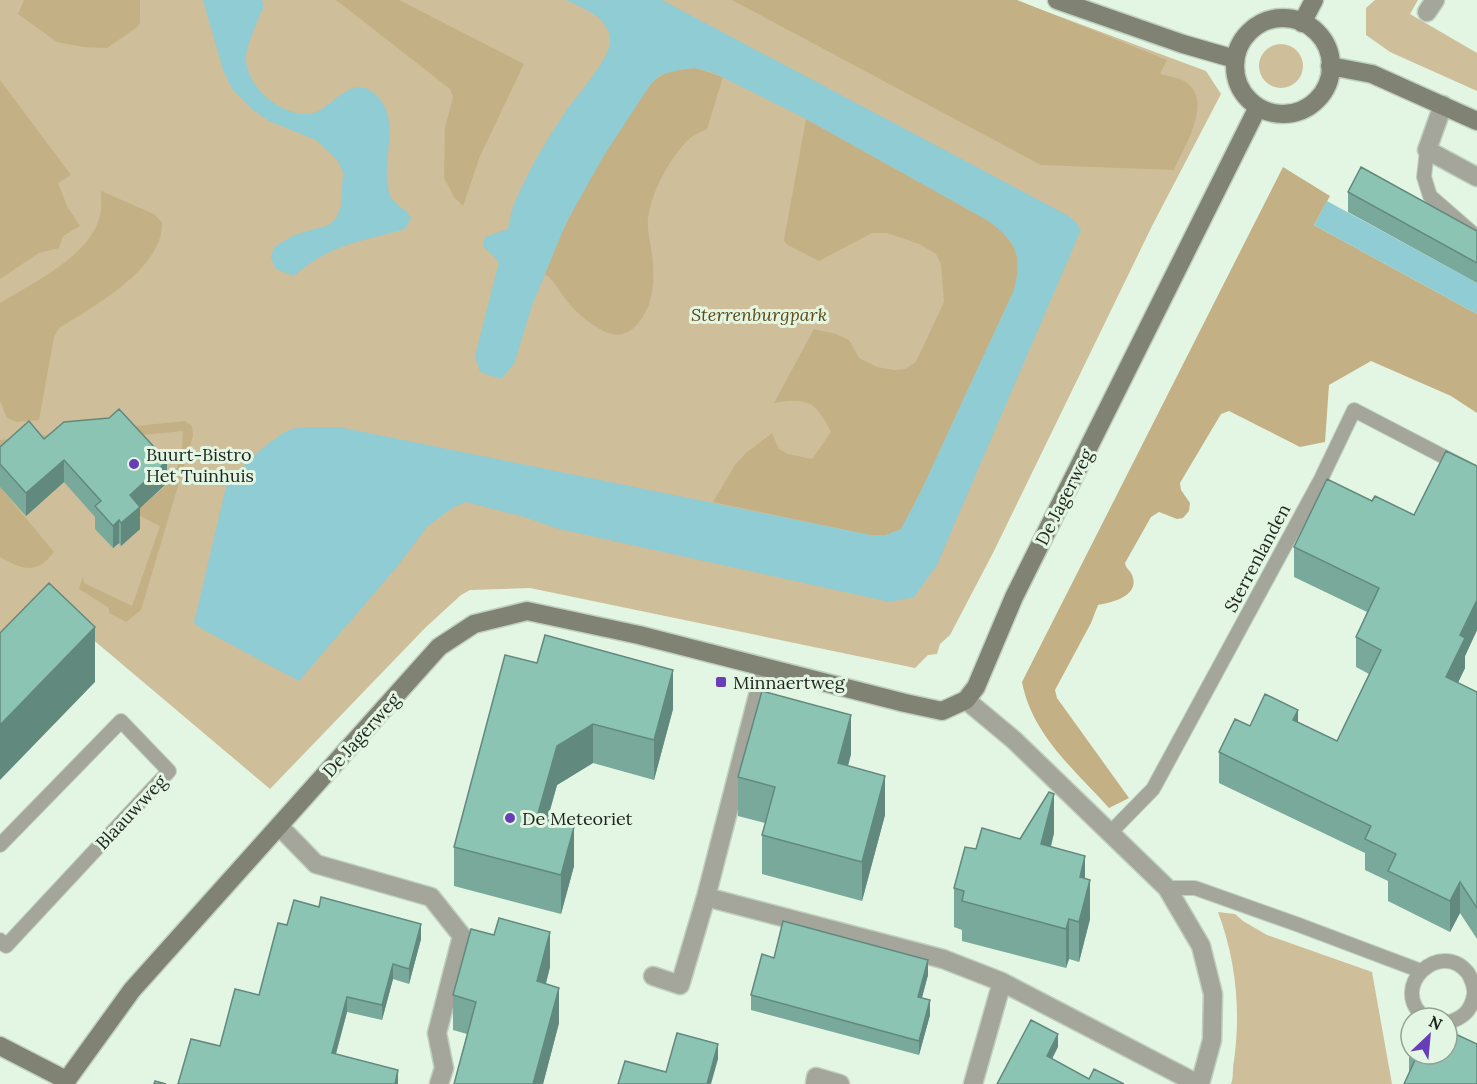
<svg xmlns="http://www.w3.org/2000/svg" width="1477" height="1084" viewBox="0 0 1477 1084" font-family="Lora,serif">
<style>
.green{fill:#cebe9a}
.forest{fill:#c4b085}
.water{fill:#8fccd3}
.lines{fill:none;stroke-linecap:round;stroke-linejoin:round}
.lane-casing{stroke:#c0d0c0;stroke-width:16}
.street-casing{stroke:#c0d0c0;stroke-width:21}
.secondary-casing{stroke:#c0d0c0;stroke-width:21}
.lane{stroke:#a4a69c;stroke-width:14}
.street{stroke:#a4a69c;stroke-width:18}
.secondary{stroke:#808374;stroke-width:18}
.wall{fill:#78a99b}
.shaded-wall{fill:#62897e}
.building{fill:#8cc4b4;stroke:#62897e;stroke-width:1.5}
.poi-dot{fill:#673eb7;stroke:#e3f6e3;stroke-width:2}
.labels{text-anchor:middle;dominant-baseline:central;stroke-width:6;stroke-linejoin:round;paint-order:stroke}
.park-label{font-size:18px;font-style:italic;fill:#604a16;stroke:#e3f6e3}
.poi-label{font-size:18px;fill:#1e251e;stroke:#e3f6e3;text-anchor:start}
.street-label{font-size:18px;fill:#1e251e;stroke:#e3f6e3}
</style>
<rect width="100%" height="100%" fill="#e3f6e3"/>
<path class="green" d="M0 0H1015L1206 71 1221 94 1152 226 994 551 950 635 940 644 937 654 928 655 915 668 530 588 470 590 461 595 425 628 270 789 65 616 0 682Z
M1375 0H1418L1410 14 1477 53V91L1390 52 1366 35V8Z
M1259 66a22 22 0 1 1 44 0a22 22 0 1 1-44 0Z
M1218 912 1235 914 1243 921 1267 935 1372 972 1392 1084H1231C1234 1077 1232 1069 1234 1061 1241 1010 1236 960 1218 912Z"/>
<path class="forest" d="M24 0H140V23L136 28 107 48 83 47 57 42 18 14Z
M336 0H399L524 64 480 156 463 206 454 197 444 178 445 128 453 97 450 89Z
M732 0H1017L1167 60 1160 74C1169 76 1181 78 1187 83 1213 102 1184 147 1174 170L1041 165Z
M695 68 723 77 707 129C701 132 693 135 688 140 670 158 654 188 649 212 646 224 649 236 651 248 655 273 656 301 639 322 633 330 623 337 612 334 598 331 576 313 568 302 559 292 556 282 545 274 570 206 609 144 650 85 665 70 675 70 695 68Z
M0 80 71 175 58 183 67 206 80 226 63 236 59 248 39 253 0 279Z
M806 119 987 220C1016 241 1023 254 1014 290L921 491 901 529 886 535H870L713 502 735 465 746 453 772 433 779 449 788 454 812 459 831 432C816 402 808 397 774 403L814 329 836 334 849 340 859 358 877 367 894 370 905 369 916 362 944 302 941 264 936 254 919 244 887 233H872L819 261 786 244 784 240Z
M1283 167 1330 196 1314 225 1477 314V413L1451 396 1371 361 1329 385 1325 442 1300 447 1229 411 1221 414 1180 483 1181 490 1190 503 1189 511 1183 518 1177 519 1159 512 1151 517 1125 563C1126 569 1130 570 1132 575 1141 596 1111 603 1098 605L1091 623 1055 690 1057 698 1129 798 1109 808C1075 770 1032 735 1022 682Z
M101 191 154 214 162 222C164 268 93 307 59 328L54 337 39 420 17 422 7 418 0 401V303C34 282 91 256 100 215 102 208 101 199 101 191Z
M185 421 192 426 193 436 141 610 126 622 109 613V608L79 589 83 576 84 583 132 606 160 526 134 513 169 483 173 482 182 449 183 431 0 449V440Z
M0 487 54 552C37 575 23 570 0 557Z"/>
<path class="water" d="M203 0H262L264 5C259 18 247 44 246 57 245 85 279 115 307 114 329 114 347 75 371 91 406 115 378 162 390 195 393 204 407 209 411 218L405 229C360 242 330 244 294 276L276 269 271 258 274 247 294 235 329 225 337 217 341 206 343 173 338 161 316 140 269 121 253 110 232 89 223 70Z
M566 0H662L1067 215 1075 221 1081 230 937 565 914 597 890 602 559 529 524 517 466 502 452 508 427 527 396 568 299 681 202 629 194 623 226 487C235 472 275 434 292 429 304 426 325 428 339 427L870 535H886L901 529 921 491 1014 290C1023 254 1016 241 987 220L806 119 714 73 695 68 679 70 660 75 650 85 603 157 566 223 533 303 514 364 501 379 480 372 475 356 499 262 483 246 485 237 508 229C510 220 511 211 515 202 528 171 547 139 566 111 577 95 609 60 610 42 611 18 583 8 566 0Z
M1327 201 1477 283V314L1314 225Z"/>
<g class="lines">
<defs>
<path id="lane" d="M1427 150 1424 177 1430 196 1477 237
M1109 834 1153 789 1321 479 1354 410 1477 474
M0 845 121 721 169 771 6 946 0 940
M1167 888H1195L1299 925 1421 971
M1425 1018C1387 987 1441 938 1468 973 1472 980 1475 987 1474 995 1471 1012 1462 1018 1447 1023"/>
<path id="street" d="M1427 12 1435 0
M1443 105 1427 150 1477 177
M966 700 1014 740 1167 888 1201 946 1213 994 1212 1040 1200 1084
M279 826 316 864 431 897 462 936 437 1033 444 1068 439 1084
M706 897 943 959 1002 982 1198 1084
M653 976 680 985 706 897 765 668
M815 1084 816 1077 840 1084
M973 1084 1002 982"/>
<path id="secondary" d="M1057 0 1183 44 1235 59
M1235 66a48 48 0 1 1 96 0a48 48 0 1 1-96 0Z
M1302 23 1314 0
M1330 66 1372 74 1477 121
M0 1046 66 1080
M64 1084 132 990 439 647 474 624 527 611 639 635 905 703 942 711 966 700 976 687 1014 597 1258 107"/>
</defs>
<use href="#lane" class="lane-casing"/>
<use href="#street" class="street-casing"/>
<use href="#secondary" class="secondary-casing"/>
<use href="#lane" class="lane"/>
<use href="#street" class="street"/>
<use href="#secondary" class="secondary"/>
</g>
<path class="wall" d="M1348 192 1477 231V283L1348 212Z
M44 439 167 483 140 508V529L121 546 119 543 113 548 95 529V517L64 482 26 516 0 487V447Z
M1477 466V630L1465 656V668L1458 683 1477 692V939L1460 913 1450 932 1388 901V881L1365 870V853L1219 783V752L1250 726 1298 722 1337 741 1369 674 1356 667V637L1367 612 1294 577V547L1372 501 1414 515Z
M537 663 673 709 654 780 593 763 557 785 547 820 574 866 561 914 454 886V847Z
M851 754 848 766 885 815 862 901 762 874V835L765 823 738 816V777Z
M1054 833 1051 847 1085 879 1090 919 1079 962 1069 959 1066 968 962 941V930L954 927V888L976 849 1020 839Z
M287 925 421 939 409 984 393 979 382 1020 347 1012 336 1054 398 1084 220 1046 259 995Z
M550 967 546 984 559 1023 543 1084H454L467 1034 453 1030V995Z
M928 975 922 998 930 1015 919 1055 751 1010V995Z
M1477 1044 1409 1073V1055Z"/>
<path class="shaded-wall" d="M64 460V482L26 516V493Z
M167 461V483L140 508V529L121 546V523L130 495Z
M119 520V543L113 548V526Z
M1477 600V630L1465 656V668L1446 707V677L1460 635Z
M95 627V682L0 780V725Z
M673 670V709L654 780V740Z
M1298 710V741L1293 720Z
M851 715V754L838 802V763Z
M593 724V763L557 785 537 857V817L557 746Z
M885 776V815L862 901V862Z
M1054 794V833L1041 883V844Z
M574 827V866L561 914V875Z
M1085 856V896L1080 877Z
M1090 880V919L1079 962V922Z
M1460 882V913L1450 932V901Z
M1069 919V959L1066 968V929Z
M421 924V939L409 984V969Z
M550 932V967L537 1016V981Z
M928 960V975L918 1011V997Z
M393 964V979L382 1020V1005Z
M559 988V1023L543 1084H533Z
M347 997V1012L332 1068V1053Z
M930 1000V1015L919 1055V1041Z
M1058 1034V1047L1047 1069V1056Z
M718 1044V1059L711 1084H707Z
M398 1070V1084H395Z"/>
<path class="building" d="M1361 167 1477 231V263L1348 192Z
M119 409 167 461 130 495 140 507 121 523 119 520 113 526 95 506 101 501 64 460 26 493 0 464V447L29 421 44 439 64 422 109 418Z
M1446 451 1477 466V600L1460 635 1465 638 1446 677 1477 692V908L1460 882 1450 901 1388 871 1396 854 1365 839 1371 826 1219 752 1235 719 1250 726 1265 694 1298 710 1293 720 1337 741 1381 650 1356 637 1379 588 1294 547 1327 479 1372 501 1375 496 1414 515Z
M49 583 95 627 0 725V633Z
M545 635 673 670 654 740 593 724 557 746 537 817 574 827 561 875 454 847 505 655 537 663Z
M762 691 851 715 838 763 885 776 862 862 762 835 775 787 738 777Z
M1049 792 1054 794 1041 844 1085 856 1080 877 1090 880 1079 922 1069 919 1066 929 962 901 964 891 954 888 965 847 976 849 982 828 1020 839Z
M321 897 421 924 409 969 393 964 382 1005 347 997 332 1053 398 1070 395 1084H178L191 1039 220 1046 235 989 259 995 278 923 287 925 294 900 319 907Z
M499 918 550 932 537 981 559 988 533 1084H454L476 1002 453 995 471 929 494 935Z
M783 921 928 960 918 997 930 1000 919 1041 751 995 762 954 774 958Z
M1031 1020 1058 1034 1047 1056 1089 1079 1094 1069 1124 1084H997Z
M1447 1030 1477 1044V1084H1404L1416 1058 1409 1055 1411 1050V1054H1447Z
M677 1033 718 1044 707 1084H618L625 1061 666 1072Z
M155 1081 166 1084H154Z"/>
<g class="poi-dot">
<circle cx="134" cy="464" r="6"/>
<rect x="715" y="676" width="12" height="12" rx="3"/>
<circle cx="510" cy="818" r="6"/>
</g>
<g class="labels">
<g class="park-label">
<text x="759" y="314">Sterrenburgpark</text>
</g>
<g class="poi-label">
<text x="146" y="454">Buurt-Bistro<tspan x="146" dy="21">Het Tuinhuis</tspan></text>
<text x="733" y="682">Minnaertweg</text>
<text x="522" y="818">De Meteoriet</text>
</g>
<g class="street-label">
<text transform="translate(1064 497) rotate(-63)">De Jagerweg</text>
<text transform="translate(1257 558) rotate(-62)">Sterrenlanden</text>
<text transform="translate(361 735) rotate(-48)">De Jagerweg</text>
<text transform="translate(131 812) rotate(-47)">Blaauwweg</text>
</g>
</g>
<g transform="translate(1429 1036) rotate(26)"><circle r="28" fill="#e3f6e3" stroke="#94a294" stroke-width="1.5"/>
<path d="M0-4.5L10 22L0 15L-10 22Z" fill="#673eb7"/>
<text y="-9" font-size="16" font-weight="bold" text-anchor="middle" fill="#1e251e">N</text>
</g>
</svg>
